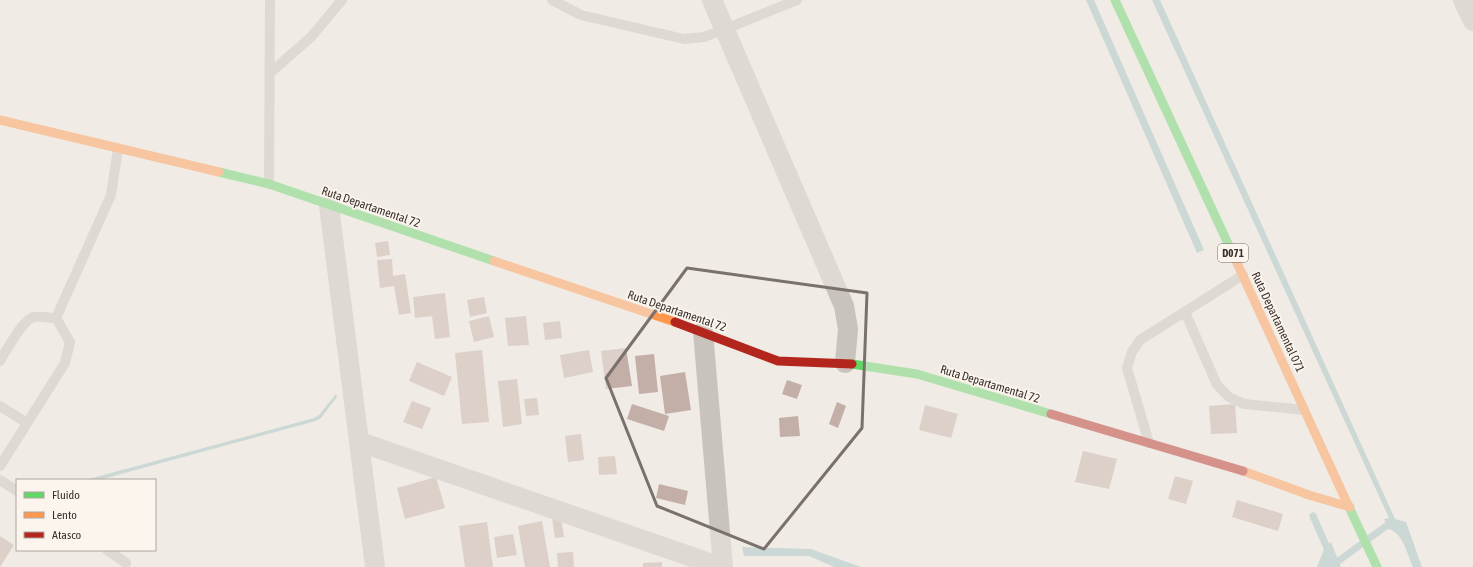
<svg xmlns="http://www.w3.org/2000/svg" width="1473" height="567" viewBox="0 0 1473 567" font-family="'Asap Condensed',sans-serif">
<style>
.water{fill:#a1c2c1}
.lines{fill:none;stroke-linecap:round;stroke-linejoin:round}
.stream{stroke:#a1c2c1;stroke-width:7}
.building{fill:#c3afa7}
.lane{stroke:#c9c3be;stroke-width:10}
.street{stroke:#c9c3be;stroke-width:20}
.fast{stroke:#63d668;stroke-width:9}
.slow{stroke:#ff974d;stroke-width:9}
.jam{stroke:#b3261e;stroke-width:9}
.marked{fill:none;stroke:#7a716c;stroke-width:3;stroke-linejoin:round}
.labels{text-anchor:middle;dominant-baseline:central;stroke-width:3.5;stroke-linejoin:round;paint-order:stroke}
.shield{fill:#fbf5ee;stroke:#756b66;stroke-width:1}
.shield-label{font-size:11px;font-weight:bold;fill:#3b302b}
.street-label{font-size:12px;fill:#3b302b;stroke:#fbf5ee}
</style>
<rect width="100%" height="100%" fill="#f0ebe5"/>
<path class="water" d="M1086 0H1094L1204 250 1197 253Z
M1152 0H1160L1395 519 1406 522 1422 567H1413C1407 554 1403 532 1388 529L1384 519 1389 518Z
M336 394 337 397 321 418 316 421 99 480H85L314 418 319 415Z
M1331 542 1341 567H1317L1324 549Z
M742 547 811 549 861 567H834L809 556H744Z"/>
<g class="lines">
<path class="stream" d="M1313 516 1328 550 1324 567
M1330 567 1389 524H1395"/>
</g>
<path class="building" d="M388 241 390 255 377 257 375 243Z
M392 259 393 276 405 274 411 313 399 315 394 286 380 288 377 260Z
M445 293 450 337 435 339 432 316 415 318 413 297Z
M484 297 487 313 470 317 467 300Z
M489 316 494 337 474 342 469 321Z
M526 316 529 345 508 346 505 318Z
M560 321 562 338 545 340 543 323Z
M626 348 632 386 606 389 601 351Z
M482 350 489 422 462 424 455 353Z
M589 350 593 372 564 378 560 355Z
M654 354 658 392 639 394 635 356Z
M417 362 452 377 444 396 409 381Z
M685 372 691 410 665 414 660 376Z
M517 379 522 424 503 427 498 381Z
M787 380 802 385 797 399 782 394Z
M537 398 539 415 526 416 524 399Z
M412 401 431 408 422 429 403 422Z
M837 402 846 406 838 428 829 424Z
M632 404 669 416 664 431 627 419Z
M1235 404 1237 433 1211 434 1209 406Z
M925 405 958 414 951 438 919 430Z
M798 416 800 436 780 437 779 418Z
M581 434 584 460 568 462 565 436Z
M1083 451 1117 459 1109 489 1075 482Z
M615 456 617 474 599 475 598 457Z
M1175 476 1193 481 1186 504 1168 499Z
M436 477 445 508 405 519 397 488Z
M659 484 688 491 685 505 656 498Z
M1237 500 1283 514 1278 531 1232 517Z
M561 517 564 537 555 538 552 518Z
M542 521 550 567H525L518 526Z
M487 522 493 567H465L459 526Z
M513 534 517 555 497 558 494 537Z
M0 536 14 545 0 567Z
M573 552 574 567H558L557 553Z
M662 562V567H643V563Z"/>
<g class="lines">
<path class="lane" d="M552 0 581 15 684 39 704 37 725 29 797 0
M270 73 311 37 342 0
M269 184 270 0
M1185 312 1217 385 1229 397 1244 404 1304 410
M56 318 111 195 118 149
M0 361C6 351 23 319 34 317 41 316 50 318 56 318
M0 406 27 423
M1149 443 1127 368 1132 352 1140 340 1243 275
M0 466 65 363 70 342 56 318
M0 480 17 491
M107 550 126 563"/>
<path class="street" d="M712 0 844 306 848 329 845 363
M1463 0 1473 21
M329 206 375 567
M703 332 723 567
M360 442 721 567"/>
<path class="fast" d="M1115 0 1237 263
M219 172 269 184 494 261
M852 364 917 374 1051 414
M1348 505 1377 567"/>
<path class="slow" d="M0 120 219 172
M494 261 675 322
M1237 263 1348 505
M1243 471 1309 495 1350 507"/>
<path class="jam" d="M675 322 778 361 852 364
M1051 414 1243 471"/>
</g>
<path d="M0 0H1473V567H0ZM687 268 867 293 862 428 764 549 657 506 606 378Z" fill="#f0ebe5" fill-opacity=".55" fill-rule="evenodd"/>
<path class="marked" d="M687 268 867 293 862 428 764 549 657 506 606 378Z"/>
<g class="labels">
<rect class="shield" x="1218" y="244" width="30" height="18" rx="3"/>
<g class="shield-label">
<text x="1233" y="253">D071</text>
</g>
<g class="street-label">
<text transform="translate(371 207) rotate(19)">Ruta Departamental 72</text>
<text transform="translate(677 311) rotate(19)">Ruta Departamental 72</text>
<text transform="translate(1278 322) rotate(65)">Ruta Departamental 071</text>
<text transform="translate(990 384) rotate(17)">Ruta Departamental 72</text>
</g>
</g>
<rect x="16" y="479" width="140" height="72" fill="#fbf5ee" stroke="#aea6a0"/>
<rect x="24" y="492" width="20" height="6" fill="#63d668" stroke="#aea6a0"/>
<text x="52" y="499" font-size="12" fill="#3b302b">Fluido</text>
<rect x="24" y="512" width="20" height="6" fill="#ff974d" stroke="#aea6a0"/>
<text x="52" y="519" font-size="12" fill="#3b302b">Lento</text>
<rect x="24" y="532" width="20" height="6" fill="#b3261e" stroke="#aea6a0"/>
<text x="52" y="539" font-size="12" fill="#3b302b">Atasco</text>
</svg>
